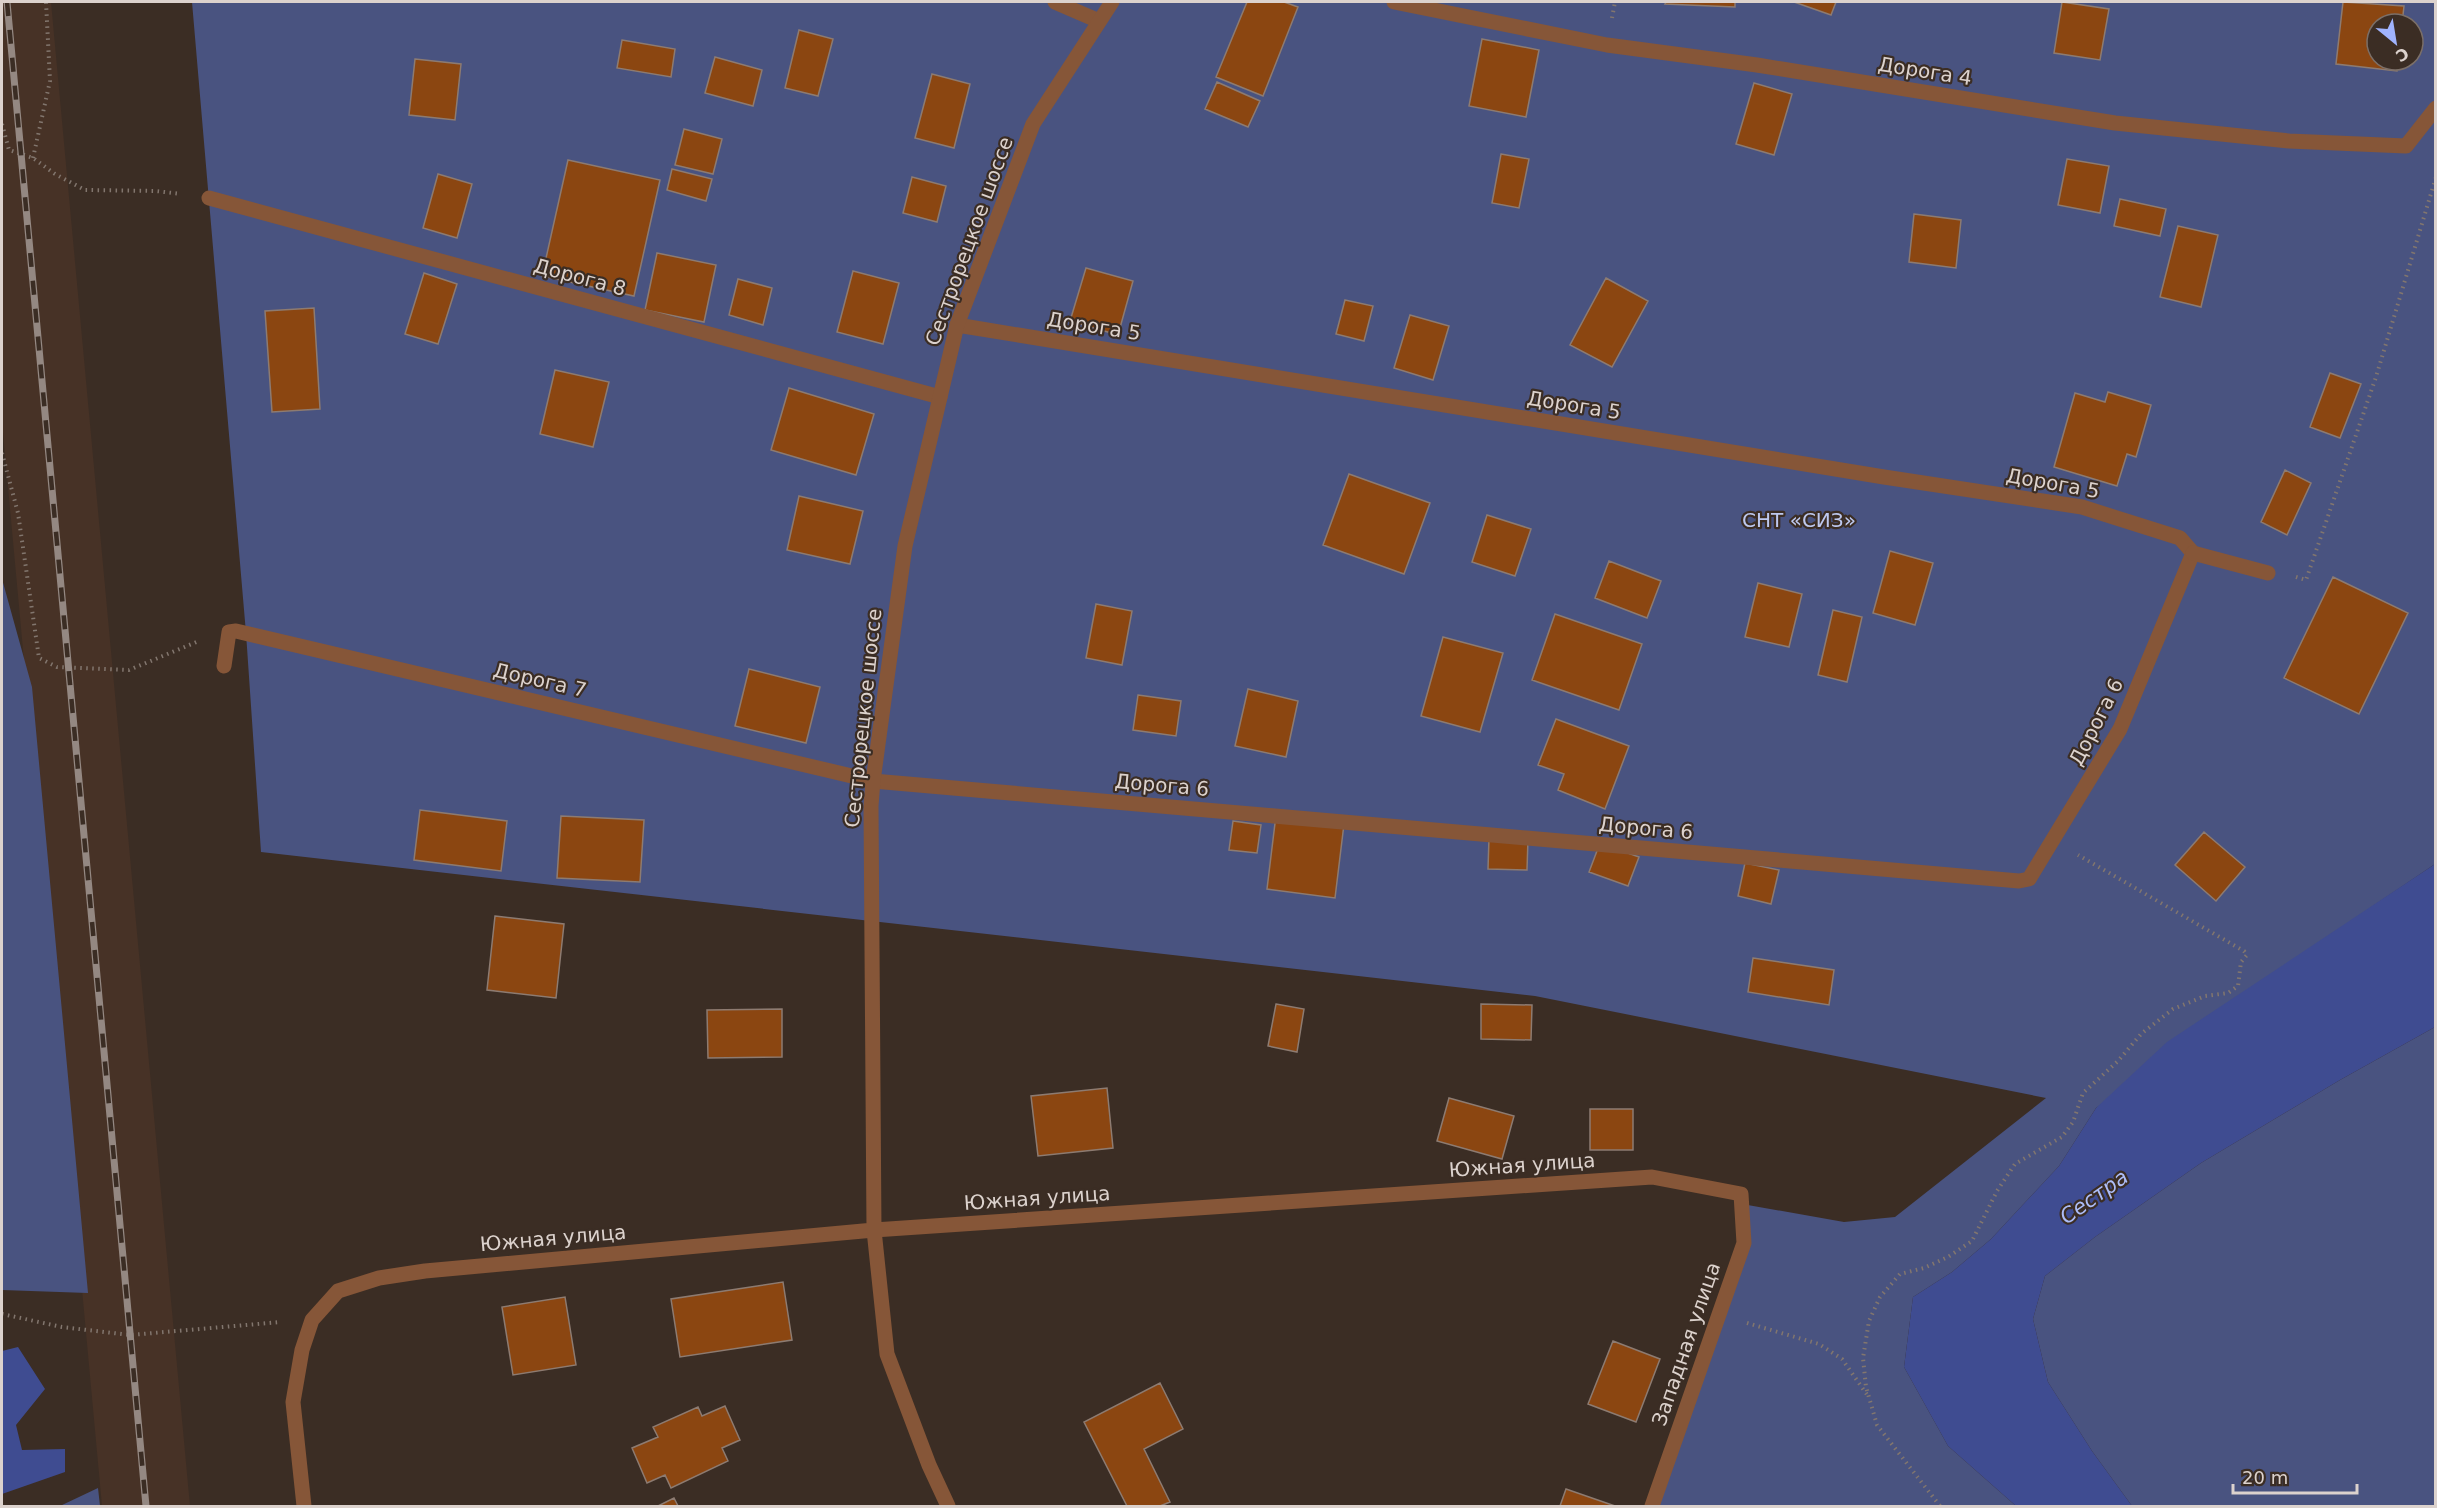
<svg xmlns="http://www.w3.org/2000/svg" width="2437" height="1508" viewBox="0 0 2437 1508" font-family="'DejaVu Sans',sans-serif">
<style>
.built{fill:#473226}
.green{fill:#495380;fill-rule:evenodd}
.water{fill:#3f4c91}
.building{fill:#8b4611;stroke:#8d7b71;stroke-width:1.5}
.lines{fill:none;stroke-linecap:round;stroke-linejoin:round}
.path{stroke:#82766e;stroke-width:4;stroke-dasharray:1.5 4.5;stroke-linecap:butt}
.service{stroke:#865638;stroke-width:15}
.minor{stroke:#865638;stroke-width:15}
.rail-casing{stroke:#948882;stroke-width:7}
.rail{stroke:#3b2d24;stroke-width:4.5;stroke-dasharray:14;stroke-linecap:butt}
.labels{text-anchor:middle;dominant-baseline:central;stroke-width:4.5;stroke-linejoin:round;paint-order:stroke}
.street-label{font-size:20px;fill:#dcd2cd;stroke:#3b2d24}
.park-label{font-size:20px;fill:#bdc8ef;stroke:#3b2d24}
.water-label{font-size:21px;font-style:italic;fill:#adbdf8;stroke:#3b2d24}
</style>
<rect width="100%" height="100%" fill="#3b2d24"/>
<path class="built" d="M2 2H51L190 1506H102L2 422Z"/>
<path class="green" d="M192 2H2435V864L2336 931 2096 1108 2059 1166 1991 1239 1952 1272 1913 1297 1904 1367 1948 1446 2016 1506H1652L1744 1243 1742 1204 1844 1222 1895 1217 2046 1098 1535 996 261 852 246 633ZM2377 24H2413V60H2377Z
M2 579 32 687 88 1293 2 1290Z
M2435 1027V1506H2132L2092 1451 2048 1382 2033 1319 2045 1276 2095 1237 2201 1163 2340 1080Z
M98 1488 100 1506H60Z"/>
<path class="water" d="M2435 864V1027L2340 1080 2201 1163 2095 1237 2045 1276 2033 1319 2048 1382 2092 1451 2132 1506H2016L1948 1446 1904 1367 1913 1297 1952 1272 1991 1239 2059 1166 2096 1108 2167 1042Z
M18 1347 45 1389 16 1425 22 1450 65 1449V1472L2 1494V1351Z"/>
<path class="building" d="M1247 2H1284L1298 7 1263 96 1216 77Z
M1666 2H1735V7L1665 4Z
M1794 2H1836L1831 15Z
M2062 2 2109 9 2100 60 2054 53Z
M2343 2 2404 6 2402 24H2377V60H2398L2397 71 2336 64Z
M799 30 833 39 818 96 785 88Z
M1482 39 1539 50 1526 117 1469 106Z
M622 40 675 49 671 77 617 68Z
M715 57 762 70 753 106 705 93Z
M415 59 461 64 455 120 409 115Z
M932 74 970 84 954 148 915 138Z
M1217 82 1260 101 1248 127 1205 109Z
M1754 83 1792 94 1774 155 1736 144Z
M684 129 722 139 713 174 675 165Z
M1501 154 1529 159 1519 208 1492 203Z
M2067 159 2109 166 2100 213 2058 205Z
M568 160 660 180 634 296 542 276Z
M672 169 712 179 706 201 667 190Z
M438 174 472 184 457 238 423 228Z
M912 177 946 186 937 222 903 213Z
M2120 199 2166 209 2160 236 2114 226Z
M1914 214 1961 220 1956 268 1909 262Z
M2178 226 2218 235 2201 307 2160 297Z
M657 253 716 265 704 322 645 310Z
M1086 268 1133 281 1118 335 1070 321Z
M853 271 899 283 883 344 837 332Z
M424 273 457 284 438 344 405 334Z
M1606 278 1648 301 1612 367 1570 345Z
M738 279 772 288 763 325 729 315Z
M1345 300 1373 306 1364 341 1336 334Z
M314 308 320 409 272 412 265 311Z
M1410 315 1449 326 1433 380 1394 368Z
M555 370 609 382 593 447 540 434Z
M2330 373 2361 384 2340 438 2310 427Z
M789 388 874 414 856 475 771 450Z
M2108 392 2151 405 2136 457 2127 454 2117 486 2054 467 2075 393 2105 402Z
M2285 470 2311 483 2287 535 2261 522Z
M1349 474 1430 503 1404 574 1323 545Z
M799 496 863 511 850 564 787 550Z
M1487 515 1531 529 1515 576 1472 562Z
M1890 551 1933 563 1915 625 1873 613Z
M1609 561 1661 581 1647 618 1595 598Z
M2333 577 2408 613 2359 714 2284 678Z
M1758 583 1802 594 1789 647 1745 637Z
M1096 604 1132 611 1122 665 1086 658Z
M1833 610 1862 617 1847 682 1818 675Z
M1555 614 1642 644 1619 710 1532 680Z
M1443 637 1503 653 1480 732 1421 716Z
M749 669 820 687 806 743 735 726Z
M1248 689 1298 701 1286 757 1235 746Z
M1138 695 1181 701 1176 736 1133 730Z
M1556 719 1629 746 1605 809 1558 790 1564 774 1538 765Z
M420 810 507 821 501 871 414 860Z
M1276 815 1344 824 1335 898 1267 889Z
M561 816 644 820 640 882 557 878Z
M1233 821 1261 825 1257 853 1229 850Z
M2204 832 2245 867 2216 901 2175 865Z
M1489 838 1528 839 1527 870 1488 869Z
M1600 843 1639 857 1628 886 1589 872Z
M1745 863 1779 870 1771 904 1738 896Z
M495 916 564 924 556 998 487 990Z
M1753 958 1834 970 1829 1005 1748 992Z
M1276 1004 1304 1009 1297 1052 1268 1046Z
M1481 1004 1532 1005 1531 1040 1481 1039Z
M782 1009V1057L708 1058 707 1010Z
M1107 1088 1113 1148 1038 1156 1031 1096Z
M1449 1098 1514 1116 1502 1159 1437 1141Z
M1590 1109H1633V1150H1590Z
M783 1282 792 1340 680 1357 671 1299Z
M565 1297 576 1365 513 1375 502 1307Z
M1613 1341 1660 1359 1636 1422 1588 1404Z
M1160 1383 1183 1429 1144 1449 1170 1502 1160 1506H1127L1084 1422Z
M725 1406 740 1440 722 1448 728 1461 671 1488 665 1475 647 1483 632 1448 658 1437 653 1427 698 1407 702 1416Z
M1566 1489 1615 1506H1560Z
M674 1498 678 1506H658Z"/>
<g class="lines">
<path class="path" d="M1612 18 1615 2
M2 124 9 150 33 158 55 174 85 190 156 191 181 194
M33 158 50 81 46 2
M2 453 18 513 39 658 57 667 129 670 199 641
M2296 577 2306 580 2376 377 2436 177
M2 1314 62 1327 130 1335 281 1322
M1747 1323 1819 1344 1842 1359 1868 1396
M1940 1506 1877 1425 1866 1387 1863 1358 1869 1321 1880 1297 1900 1274 1924 1268 1948 1257 1972 1241 1997 1191 2015 1164 2062 1137 2073 1122 2083 1093 2118 1061 2141 1034 2173 1009 2205 996 2228 993 2238 986 2241 962 2247 955 2244 951 2078 855"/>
<path class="service" d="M1055 2 1099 21
M1394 2 1607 45 1757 65 2115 123 2289 141 2406 146 2436 108
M209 198 940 397
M224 666 229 632 236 631 873 781 2019 881 2029 879 2120 729 2193 553 2180 538 2082 507 1884 477 957 325"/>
<path class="minor" d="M2193 553 2268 573
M304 1506 293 1402 302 1350 312 1320 338 1291 379 1278 425 1271 874 1230 1652 1177 1741 1194 1744 1243 1652 1506
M948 1506 929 1465 887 1354 874 1230 871 806 873 781 905 546 957 325 1033 124 1112 2"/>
<defs>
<path id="rail" d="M7 2 146 1506"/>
</defs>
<use href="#rail" class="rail-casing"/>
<use href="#rail" class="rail"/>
</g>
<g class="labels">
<g class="street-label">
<text transform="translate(1925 71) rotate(9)">Дорога 4</text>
<text transform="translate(969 241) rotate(-70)">Сестрорецкое шоссе</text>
<text transform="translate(580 277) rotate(15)">Дорога 8</text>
<text transform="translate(1094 326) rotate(9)">Дорога 5</text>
<text transform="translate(1574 405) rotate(9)">Дорога 5</text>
<text transform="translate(2053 483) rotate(10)">Дорога 5</text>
<text transform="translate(540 680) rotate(13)">Дорога 7</text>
<text transform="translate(863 718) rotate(-84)">Сестрорецкое шоссе</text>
<text transform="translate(2096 722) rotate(-63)">Дорога 6</text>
<text transform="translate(1162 785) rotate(5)">Дорога 6</text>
<text transform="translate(1646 828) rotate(5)">Дорога 6</text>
<text transform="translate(1522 1165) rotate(-4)">Южная улица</text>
<text transform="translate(1037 1198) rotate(-4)">Южная улица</text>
<text transform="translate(553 1238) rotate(-5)">Южная улица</text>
<text transform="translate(1686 1344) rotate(-71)">Западная улица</text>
</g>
<g class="park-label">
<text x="1799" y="520">СНТ «СИЗ»</text>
</g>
<g class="water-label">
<text transform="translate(2094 1197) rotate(-35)">Сестра</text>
</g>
</g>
<rect width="2437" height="1508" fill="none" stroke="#dcd2cd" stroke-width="6"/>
<g transform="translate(2395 42) rotate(150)"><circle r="28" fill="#3b2d24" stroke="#7b6f68" stroke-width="1.5"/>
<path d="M0-4.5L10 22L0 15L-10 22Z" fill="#a0b3fd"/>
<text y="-9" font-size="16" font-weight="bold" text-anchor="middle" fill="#dcd2cd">С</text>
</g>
<path d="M2233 1484v9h124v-9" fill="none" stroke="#dcd2cd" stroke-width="3"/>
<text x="2242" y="1484" font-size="18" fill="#dcd2cd" stroke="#3b2d24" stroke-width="4.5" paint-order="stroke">20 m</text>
</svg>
